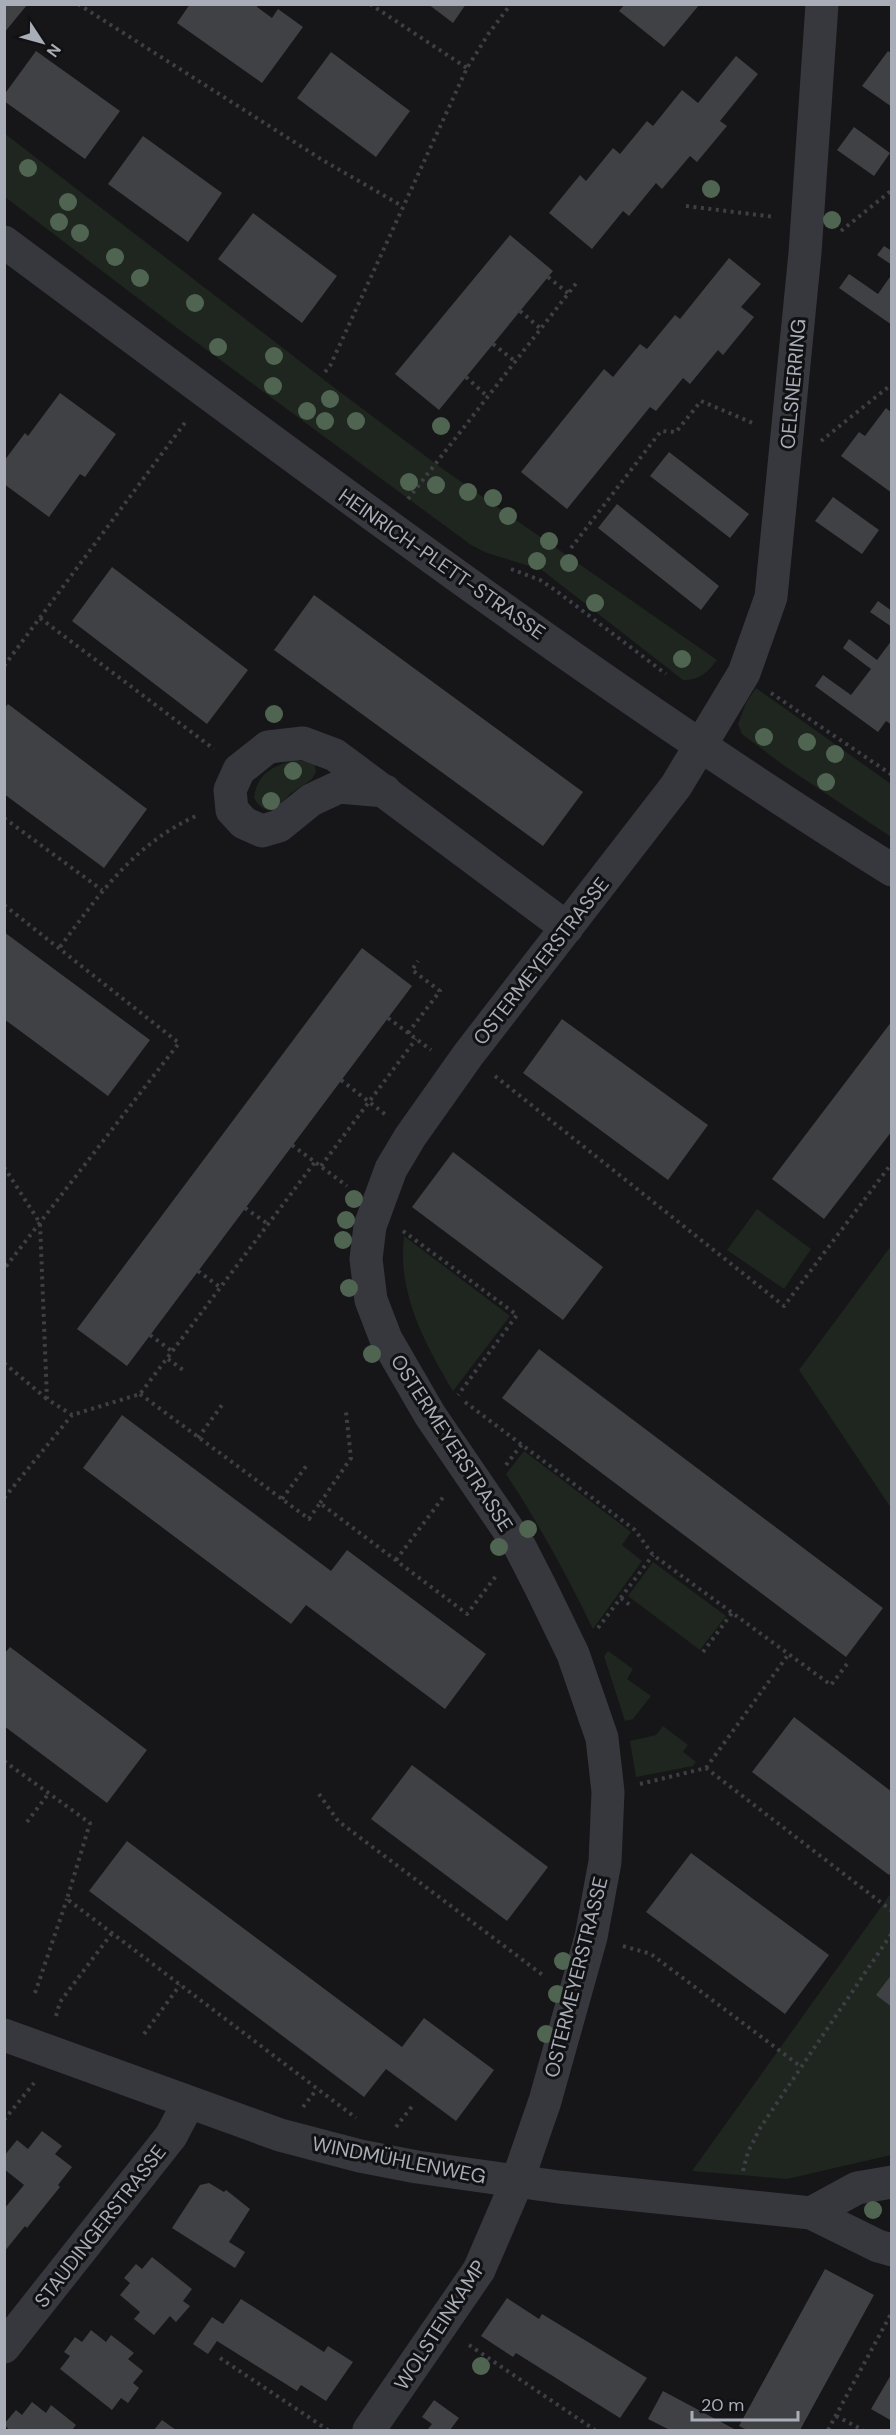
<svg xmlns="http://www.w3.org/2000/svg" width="896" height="2435" viewBox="0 0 896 2435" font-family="'DM Sans',sans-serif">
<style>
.green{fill:#1e261f}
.building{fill:#404145}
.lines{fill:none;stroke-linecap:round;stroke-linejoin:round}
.path{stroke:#3d3f44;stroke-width:4;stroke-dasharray:3 4.5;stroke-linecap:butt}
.minor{stroke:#37383d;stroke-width:33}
.tree{fill:#506452}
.labels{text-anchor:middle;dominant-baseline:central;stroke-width:6;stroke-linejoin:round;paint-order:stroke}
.street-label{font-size:20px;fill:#a8adb8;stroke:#111113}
</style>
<rect width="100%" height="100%" fill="#161618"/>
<path class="green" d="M4 133 340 392 440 467 717 660C707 673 700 680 683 680L542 570 487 553 471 545 173 325 5 197Z
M756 688 891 784V837L786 767 742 734 738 724 746 703Z
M296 760 308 761 315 765 316 772 312 779 290 794 276 810C264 812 260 807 254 798 257 773 274 765 296 760Z
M757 1209 811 1249 784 1289 727 1250Z
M404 1236 510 1316 453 1391C425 1344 397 1293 404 1236Z
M891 1246H892L891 1508 799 1370Z
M524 1451 631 1532 622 1545 642 1561 593 1629C567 1575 539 1524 506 1474Z
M653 1562 726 1616 700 1650 628 1596Z
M608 1651 633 1669 627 1679 651 1696 633 1719 625 1721 604 1656Z
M663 1726 688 1745 683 1752 696 1762 693 1766 636 1777 630 1741 656 1735Z
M891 1893V2155L787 2179 692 2171Z"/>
<path class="building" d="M190 4H258L257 7 272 18 278 9 303 27 262 83 177 23Z
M428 4H466L453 23Z
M625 4H700L664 47 619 11Z
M4 5H27L4 33Z
M36 51 120 111 85 159 4 101V95Z
M888 51 892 54V107L862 86Z
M331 52 410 111 376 157 297 98Z
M736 56 758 74 720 121 727 126 697 162 690 156 662 189 656 183 629 216 623 211 592 249 549 213 580 175 586 181 613 148 620 154 647 121 653 126 682 90 698 103Z
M854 127 890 153 874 176 837 150Z
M143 136 222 193 188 242 108 184Z
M253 213 337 276 302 323 218 259Z
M510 235 553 271 439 410 395 374Z
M884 246 892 251V265L877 255Z
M729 258 761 284 741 307 754 317 723 355 718 350 690 384 683 378 656 411 650 407 567 509 521 472 604 369 613 377 640 344 647 349 675 315 680 319Z
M849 274 878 294 892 274V325L839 288Z
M60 393 116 434 85 477 80 474 49 517 4 484V461L25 433 28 436Z
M886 408 892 413V493L841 456 859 432 865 436Z
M669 452 749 514 730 538 650 476Z
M833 497 879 530 862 554 815 521Z
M617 504 719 586 701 610 598 528Z
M112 567 248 670 207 724 72 621Z
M314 595 583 792 543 846 274 650Z
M878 601 892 611V627L870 612Z
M849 639 877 660 892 640V725L886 721 878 732 815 686 823 675 851 695 871 669 843 648Z
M8 704 147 809 104 868 4 794V709Z
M4 932 150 1040 108 1096 4 1019Z
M362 948 412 986 127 1366 77 1329Z
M562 1019 708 1125 668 1180 523 1073Z
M892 1021V1131L824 1219 772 1179Z
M453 1152 603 1267 563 1320 412 1207Z
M539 1349 883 1608 846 1657 502 1398Z
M122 1415 331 1571 347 1550 486 1654 445 1709 306 1605 291 1624 83 1468Z
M10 1647 147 1750 107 1803 4 1726V1654Z
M794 1717 892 1792V1871L889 1875 752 1772Z
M412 1765 548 1867 507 1921 371 1819Z
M127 1841 402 2047 424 2018 494 2070 456 2121 386 2069 364 2097 89 1891Z
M691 1853 829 1955 785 2014 646 1912Z
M892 1974V2007L876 1995Z
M42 2131 62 2146 55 2154 72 2167 58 2185 60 2187 27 2228 25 2226 4 2252V2209L24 2185 4 2169V2156L17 2140 28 2149Z
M209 2183 224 2192 226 2190 250 2209 229 2242 245 2252 235 2268 172 2228 200 2185Z
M152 2257 192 2289 183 2301 190 2306 176 2322 170 2316 154 2335 134 2319 140 2312 120 2295 130 2283 124 2278 136 2264 142 2269Z
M825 2269 874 2295 800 2430H747L739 2426Z
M507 2298 539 2319 542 2314 647 2378 620 2418 516 2353 513 2357 481 2336Z
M241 2299 324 2352 328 2346 353 2362 326 2401 301 2385 297 2391 217 2341 208 2354 193 2344 212 2317 223 2324Z
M91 2330 106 2342 111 2335 134 2353 128 2359 143 2371 133 2383 139 2388 128 2403 121 2398 112 2410 60 2369 70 2356 64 2352 75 2337 82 2342Z
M892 2373V2421L871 2409Z
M663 2391 736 2430H670L648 2419Z
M434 2400 459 2418 450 2430H427L432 2424 422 2417Z
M32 2402 46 2413 51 2405 76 2425 72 2430H9L4 2424 16 2410 22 2415Z
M162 2420 176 2430H154Z"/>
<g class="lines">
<path class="path" d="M78 4 324 161 402 206
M370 4 467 68
M686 206 775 217
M841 231 892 190
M548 277 569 294
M520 311 541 329
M493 344 516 362
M325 372 330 366 467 68 489 33 511 4
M466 377 488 397
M821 441 892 384
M408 499 578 281
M571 548 661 431 676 432 701 401 755 424
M511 569 540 580 555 590 666 674
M40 618 214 749
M4 666 187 420
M771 693 892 775
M4 818 102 890
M4 905 179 1043 4 1269
M60 947C101 892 134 844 198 815
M388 1018 431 1050
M408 1033 440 991 412 970 418 961
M495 1076 784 1306 892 1163
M341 1080 386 1115
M292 1145 347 1186
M321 1166 416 1039
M4 1167 40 1223 47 1399 72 1415 140 1394 315 1162
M245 1208 268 1224
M403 1231 517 1315 458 1395
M198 1271 221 1288
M150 1335 173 1352
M168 1359 186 1372
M4 1363 47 1399
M140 1394 309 1519 320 1503 467 1614 496 1576
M465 1402 635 1530 653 1555 831 1685 847 1664
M198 1438 222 1405
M506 1465 522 1444
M4 1498 72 1415
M282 1499 307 1465
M320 1503 351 1458 346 1412
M396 1560 444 1496
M621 1598 631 1606
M598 1628 653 1555
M703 1652 732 1613
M4 1761 90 1823 67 1899 356 2118
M706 1768 788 1655
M640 1784 706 1768 892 1911
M319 1794 338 1821 544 1976
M27 1822 49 1793
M623 1946 651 1954 800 2066
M35 1993 67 1899
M56 2016 60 2002 112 1933
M144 2034 180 1985
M303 2107 317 2089
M4 2120 34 2083
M396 2127 413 2105
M743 2171 748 2152 760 2128 892 1933
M469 2345 595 2430
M220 2358 328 2430
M836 2416 863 2430
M828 2430 892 2312"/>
<path class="minor" d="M4 242C295 458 585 678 892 870
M385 791 339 787 311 800 279 826 262 831 244 823 232 810 230 790 239 770 268 747 303 743 335 755 567 928
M4 2035 280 2135 360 2156 417 2167 559 2187 811 2213 878 2246 892 2250
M811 2213 857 2188 892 2182
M4 2347 171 2136 189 2102
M369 2430 479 2270 517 2182 545 2101 591 1937 605 1862 608 1792 602 1738 573 1654 541 1588 520 1547 430 1415 386 1339 371 1300 366 1259 370 1226 391 1169 410 1137 468 1055 676 786 744 673 771 597 805 253 822 4"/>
</g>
<g class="tree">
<circle cx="28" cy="168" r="9"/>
<circle cx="711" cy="189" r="9"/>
<circle cx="68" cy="202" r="9"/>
<circle cx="832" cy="220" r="9"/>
<circle cx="59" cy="222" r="9"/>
<circle cx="80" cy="233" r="9"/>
<circle cx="115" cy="257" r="9"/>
<circle cx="140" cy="278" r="9"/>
<circle cx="195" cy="303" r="9"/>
<circle cx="218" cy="347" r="9"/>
<circle cx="274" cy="356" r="9"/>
<circle cx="273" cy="386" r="9"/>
<circle cx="330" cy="399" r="9"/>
<circle cx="307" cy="411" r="9"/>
<circle cx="325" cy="421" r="9"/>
<circle cx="356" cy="421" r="9"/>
<circle cx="441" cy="426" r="9"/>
<circle cx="409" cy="482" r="9"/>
<circle cx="436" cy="485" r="9"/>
<circle cx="468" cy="492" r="9"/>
<circle cx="493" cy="498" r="9"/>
<circle cx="508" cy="516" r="9"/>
<circle cx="549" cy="541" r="9"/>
<circle cx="537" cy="561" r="9"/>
<circle cx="569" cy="563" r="9"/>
<circle cx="595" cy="603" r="9"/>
<circle cx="682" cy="659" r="9"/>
<circle cx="274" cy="714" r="9"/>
<circle cx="764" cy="737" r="9"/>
<circle cx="807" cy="742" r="9"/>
<circle cx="835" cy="754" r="9"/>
<circle cx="293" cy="771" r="9"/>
<circle cx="826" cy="782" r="9"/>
<circle cx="271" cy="801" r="9"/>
<circle cx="354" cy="1199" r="9"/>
<circle cx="346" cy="1220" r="9"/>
<circle cx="343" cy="1240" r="9"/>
<circle cx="349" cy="1288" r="9"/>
<circle cx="372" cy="1354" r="9"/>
<circle cx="528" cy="1529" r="9"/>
<circle cx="499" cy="1547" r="9"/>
<circle cx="563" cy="1961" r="9"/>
<circle cx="557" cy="1994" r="9"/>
<circle cx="546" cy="2034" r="9"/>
<circle cx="873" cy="2210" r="9"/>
<circle cx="481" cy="2366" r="9"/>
</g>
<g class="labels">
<g class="street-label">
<text transform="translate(793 384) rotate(-85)">OELSNERRING</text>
<text transform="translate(442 564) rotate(35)">HEINRICH-PLETT-STRASSE</text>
<text transform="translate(541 961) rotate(-52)">OSTERMEYERSTRASSE</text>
<text transform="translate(452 1443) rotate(57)">OSTERMEYERSTRASSE</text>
<text transform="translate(576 1977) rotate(-76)">OSTERMEYERSTRASSE</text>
<text transform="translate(399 2160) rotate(11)">WINDMÜHLENWEG</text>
<text transform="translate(100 2226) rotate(-52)">STAUDINGERSTRASSE</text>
<text transform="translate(440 2325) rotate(-57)">WOLSTEINKAMP</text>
</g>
</g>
<rect width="896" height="2435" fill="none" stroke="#a8adb8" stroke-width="12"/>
<g transform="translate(42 42) rotate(126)" stroke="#111113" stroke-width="4.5" paint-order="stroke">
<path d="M0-4.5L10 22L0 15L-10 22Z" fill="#a8adb8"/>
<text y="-9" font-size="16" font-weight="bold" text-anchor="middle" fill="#a8adb8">N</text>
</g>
<path d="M692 2411v9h106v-9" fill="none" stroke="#a8adb8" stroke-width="3"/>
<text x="701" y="2411" font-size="18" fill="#a8adb8" stroke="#111113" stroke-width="4.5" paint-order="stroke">20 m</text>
</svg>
